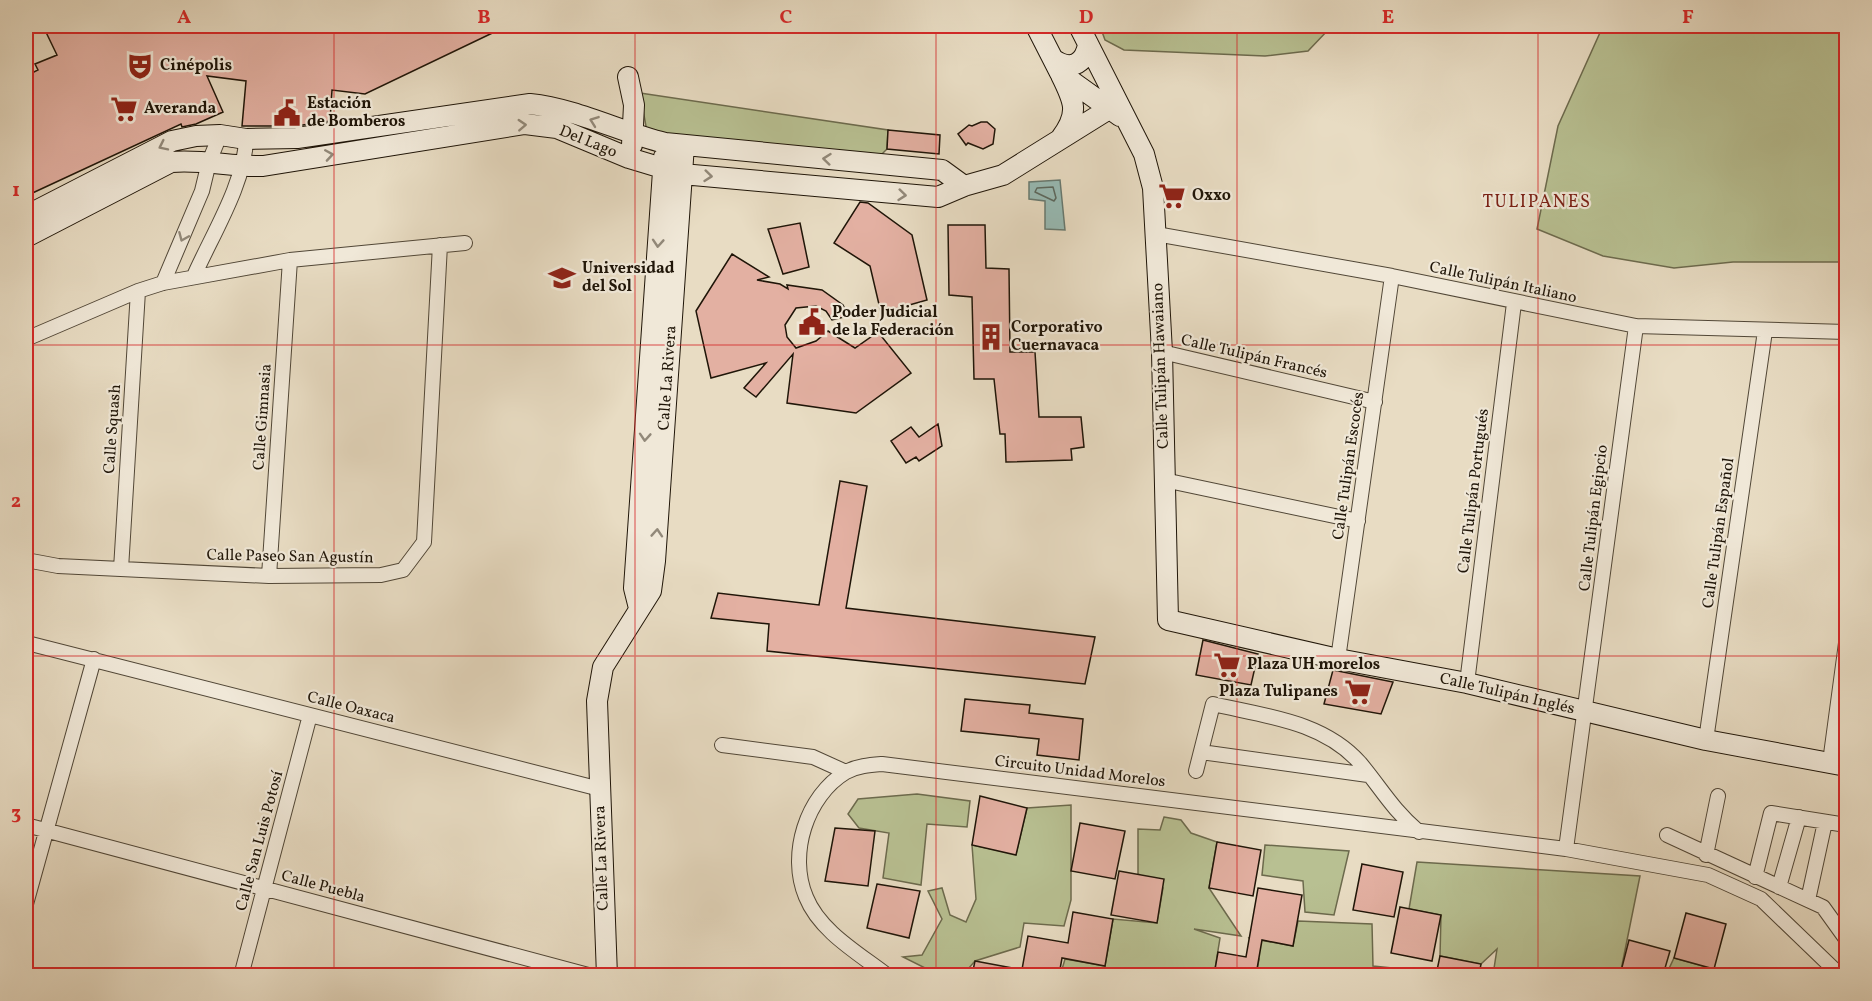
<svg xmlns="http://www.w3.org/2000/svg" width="1872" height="1001" viewBox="0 0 1872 1001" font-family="Vollkorn,serif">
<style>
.green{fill:#b8c092;stroke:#6c6a4d;stroke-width:1.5}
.water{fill:#97bbb5;stroke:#677970;stroke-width:1.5}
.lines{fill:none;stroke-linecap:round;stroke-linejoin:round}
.shore{stroke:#5b685e;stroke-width:1.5}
.building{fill:#e3b0a2;stroke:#1f1508;stroke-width:1.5}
.street-casing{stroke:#514737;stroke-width:16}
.secondary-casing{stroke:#1f1508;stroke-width:22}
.street{stroke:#f0e8d8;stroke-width:14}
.secondary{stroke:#f0e8d8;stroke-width:20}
.oneway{stroke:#92897a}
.grid{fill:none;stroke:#d62828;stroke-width:1.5;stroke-opacity:0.55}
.labels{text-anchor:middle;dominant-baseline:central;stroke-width:4.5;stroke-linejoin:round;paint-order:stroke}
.poi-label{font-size:16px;font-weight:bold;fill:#1f1508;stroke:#f0e8d8;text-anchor:start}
.street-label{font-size:16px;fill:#1f1508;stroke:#f0e8d8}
.neighbourhood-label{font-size:18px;letter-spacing:1.5px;fill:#7a1f14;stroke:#f0e8d8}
.neatline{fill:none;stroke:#d62828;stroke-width:2}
.grid-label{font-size:20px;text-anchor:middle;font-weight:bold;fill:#d62828}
</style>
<rect width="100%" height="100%" fill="#e8dcc3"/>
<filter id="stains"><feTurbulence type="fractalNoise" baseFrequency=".00333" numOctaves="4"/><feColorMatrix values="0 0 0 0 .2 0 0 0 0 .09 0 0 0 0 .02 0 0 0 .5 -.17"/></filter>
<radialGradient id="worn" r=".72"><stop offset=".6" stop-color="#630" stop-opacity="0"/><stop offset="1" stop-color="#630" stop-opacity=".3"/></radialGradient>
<path class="green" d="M1100 26H1329V29L1308 51 1265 56 1124 50 1105 40Z
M1603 26H1846V262H1733L1674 268 1603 256 1537 229 1558 126Z
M640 93 888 130 887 149 872 164 647 132Z
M917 794 970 801 967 827 927 824 921 885 883 878 889 833 859 828 848 814 858 799Z
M1071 805V900L1064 926 1024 923 1020 947 975 961 963 975H939L903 957 922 955 942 919 928 891 942 888 950 915 966 922 976 899 972 845 1016 854 1027 808Z
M1164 817 1181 820 1191 833 1217 842 1209 888 1241 936 1194 929 1220 938 1214 975 1060 976 1065 959 1105 966 1113 919 1157 923 1163 888 1138 874V829L1160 830Z
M1265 845 1349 851 1334 915 1305 912 1303 881 1262 875Z
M1417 862 1640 876 1620 975 1595 969 1608 975H1493L1497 949 1481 964 1440 956 1441 915 1409 909Z
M1298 921 1372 924 1373 966 1411 970 1410 975H1256L1259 959 1249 938 1293 946Z
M1674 958 1714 969 1713 975H1666Z"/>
<path class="water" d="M1060 180 1065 230 1045 229V201L1029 199V182Z"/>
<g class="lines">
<path class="shore" d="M1053 187 1056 198 1054 201 1035 192 1037 188Z"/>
</g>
<path class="building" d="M43 26H507L365 94 332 90 330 121 296 126H242L246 81 207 76 223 112 196 124 182 127 181 124 26 196V76L38 70 35 64 57 55Z
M981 122H987L995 129 993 144 983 149 968 143 966 145 958 134 969 125 972 126Z
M888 130 940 135 939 154 887 149Z
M860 202 868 203 912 235 927 300 881 313 870 266 834 243Z
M800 223 809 267 783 274 768 229Z
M948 225H985L986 268 1009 269 1010 352H1035L1039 417H1081L1084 447 1071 449 1072 460 1006 462 1005 434H1000L994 379H974L972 297 949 295Z
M732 254 769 277 757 280 780 284 788 289 787 285 822 290 843 305 848 316 832 320 826 311 816 306 796 308 785 325 787 337 796 348 816 341 828 331 855 348 878 332 911 373 856 413 787 403 793 354 756 397 744 388 766 363 711 378 696 311Z
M938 424 942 446 919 461 916 457 906 463 891 441 911 427 919 437Z
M840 481 867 486 846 608 1095 637 1085 684 767 651 769 624 711 618 718 593 819 605Z
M1203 640 1258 654 1251 685 1196 675Z
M1333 670 1393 682 1381 714 1324 704Z
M965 699 1030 705 1029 713 1083 719 1079 760 1037 755 1039 739 961 731Z
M980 796 1027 808 1016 855 972 845Z
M1080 823 1125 831 1115 879 1071 871Z
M835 828 875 831 868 886 825 881Z
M1217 842 1261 850 1253 896 1209 888Z
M1362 864 1403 872 1394 917 1353 910Z
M1119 871 1164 879 1157 923 1111 915Z
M877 884 920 891 909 938 867 928Z
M1258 888 1302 895 1293 946 1262 940 1256 975H1214L1218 952 1246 957Z
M1400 907 1441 915 1432 961 1391 953Z
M1073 912 1113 919 1105 966 1062 958 1059 975H1021L1028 936 1068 943Z
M1686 913 1726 924 1714 969 1674 958Z
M1629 940 1670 951 1663 975H1620Z
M1440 956 1481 964 1479 975H1436Z
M975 961 1018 969 1017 975H972Z"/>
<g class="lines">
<defs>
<path id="street" d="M1156 234 1392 276 1636 326 1846 332
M194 276C212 235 245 183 246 139
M163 283 202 191 209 162 220 135
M26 339 138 291 163 283 290 260 465 243
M1162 352 1375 402
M1164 480 1358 521
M26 560 58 566 269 576 381 575 403 570 424 542 440 245
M121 569 138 291
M269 576 290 260
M31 644 600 789
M1338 659 1392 276
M1467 683 1514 303
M1706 740 1765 331
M722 745 813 757 846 772
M1201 752 1368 775
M1830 762 1846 643
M1196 771 1213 704C1264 716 1323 721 1360 763 1381 788 1392 809 1419 832
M26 825 592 976
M1667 835 1823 907 1846 939
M1566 849 1636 326
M1706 855 1718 796
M1755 877 1771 813 1846 825
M1779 887 1799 817
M1808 900 1825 822
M26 904 94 659
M241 976 310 715
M888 976C860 954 820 932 806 897 788 855 806 796 846 772 857 766 870 765 882 764L1566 849 1708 875 1761 899 1841 976"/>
<path id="secondary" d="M1036 26 1060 73 1120 116
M1079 26 1144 154 1153 188 1162 352 1168 620 1338 659 1467 683 1706 740 1846 766
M1053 59C1070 71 1084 65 1088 45
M1061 75C1074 101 1080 113 1061 138
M628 77 634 105 632 145
M26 216 172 141 196 136 220 135 246 139 297 138 530 104C577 109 620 132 665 143L942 170 964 186
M26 237 171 162C202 159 232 167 263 166L525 124 557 128 629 158 682 174 938 197 964 186 1003 175 1117 104
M639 608 634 588 664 157
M607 976 597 701 603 667 651 591 655 561 684 145"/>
</defs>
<use href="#street" class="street-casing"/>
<use href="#secondary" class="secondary-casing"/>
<use href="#street" class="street"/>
<use href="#secondary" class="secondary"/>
</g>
<defs><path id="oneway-chevron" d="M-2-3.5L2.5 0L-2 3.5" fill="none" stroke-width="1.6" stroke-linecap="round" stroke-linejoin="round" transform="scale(1.5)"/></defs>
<g class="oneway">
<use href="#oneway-chevron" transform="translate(594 121) rotate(-160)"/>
<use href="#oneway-chevron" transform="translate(522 125) rotate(-3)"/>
<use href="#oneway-chevron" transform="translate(163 146) rotate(154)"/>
<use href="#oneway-chevron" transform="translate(329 155) rotate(-9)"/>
<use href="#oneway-chevron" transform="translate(827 159) rotate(-174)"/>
<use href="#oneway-chevron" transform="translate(708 176) rotate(6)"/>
<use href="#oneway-chevron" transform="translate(902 195) rotate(6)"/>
<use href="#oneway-chevron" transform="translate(183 237) rotate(113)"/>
<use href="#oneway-chevron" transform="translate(658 243) rotate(94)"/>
<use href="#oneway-chevron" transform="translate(645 437) rotate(94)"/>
<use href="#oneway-chevron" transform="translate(657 533) rotate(-86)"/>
</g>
<path class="grid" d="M334 26V976M635 26V976M936 26V976M1237 26V976M1538 26V976M26 345H1846M26 656H1846"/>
<defs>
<symbol id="theatre-bare" viewBox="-9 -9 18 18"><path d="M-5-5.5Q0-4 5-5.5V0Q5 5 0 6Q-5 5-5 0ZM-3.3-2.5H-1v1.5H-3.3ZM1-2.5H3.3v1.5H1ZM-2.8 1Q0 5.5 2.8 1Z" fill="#8f2418" stroke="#f0e8d8" stroke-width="2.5" paint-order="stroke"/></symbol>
<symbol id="supermarket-bare" viewBox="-9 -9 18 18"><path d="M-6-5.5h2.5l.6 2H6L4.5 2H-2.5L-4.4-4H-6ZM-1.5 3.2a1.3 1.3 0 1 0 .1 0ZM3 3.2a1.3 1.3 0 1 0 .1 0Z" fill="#8f2418" stroke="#f0e8d8" stroke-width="2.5" paint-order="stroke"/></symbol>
<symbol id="civic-bare" viewBox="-9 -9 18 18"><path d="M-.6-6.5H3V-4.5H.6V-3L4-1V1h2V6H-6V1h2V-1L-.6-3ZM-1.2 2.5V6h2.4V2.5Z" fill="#8f2418" stroke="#f0e8d8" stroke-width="2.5" paint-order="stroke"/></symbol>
<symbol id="university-bare" viewBox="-9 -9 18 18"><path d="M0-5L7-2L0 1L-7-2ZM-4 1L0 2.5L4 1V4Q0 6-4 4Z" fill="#8f2418" stroke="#f0e8d8" stroke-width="2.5" paint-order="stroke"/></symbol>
<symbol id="building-bare" viewBox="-9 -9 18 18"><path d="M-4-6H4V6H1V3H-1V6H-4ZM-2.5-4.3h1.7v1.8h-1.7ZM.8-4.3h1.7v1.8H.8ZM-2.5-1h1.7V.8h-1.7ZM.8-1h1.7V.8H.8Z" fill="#8f2418" stroke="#f0e8d8" stroke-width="2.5" paint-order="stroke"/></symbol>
</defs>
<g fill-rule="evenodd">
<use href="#theatre-bare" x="121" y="47" width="38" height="38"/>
<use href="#supermarket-bare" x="105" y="90" width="38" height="38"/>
<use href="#civic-bare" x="268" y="94" width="38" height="38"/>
<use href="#supermarket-bare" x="1153" y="177" width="38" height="38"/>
<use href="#university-bare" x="543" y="259" width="38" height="38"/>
<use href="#civic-bare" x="793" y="303" width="38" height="38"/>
<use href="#building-bare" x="972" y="318" width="38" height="38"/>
<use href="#supermarket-bare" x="1208" y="646" width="38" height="38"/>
<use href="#supermarket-bare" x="1339" y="673" width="38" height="38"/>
</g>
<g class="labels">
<g class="poi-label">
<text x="160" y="66">Cinépolis</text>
<text x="307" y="104">Estación<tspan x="307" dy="18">de Bomberos</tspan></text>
<text x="144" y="109">Averanda</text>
<text x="1192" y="196">Oxxo</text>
<text x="582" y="269">Universidad<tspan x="582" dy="18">del Sol</tspan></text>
<text x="832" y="313">Poder Judicial<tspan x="832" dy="18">de la Federación</tspan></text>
<text x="1011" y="328">Corporativo<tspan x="1011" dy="18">Cuernavaca</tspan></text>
<text x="1247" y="665">Plaza UH morelos</text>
<text x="1338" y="692" text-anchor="end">Plaza Tulipanes</text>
</g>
<g class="street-label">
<text transform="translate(588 142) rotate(22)">Del Lago</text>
<text transform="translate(1503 283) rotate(12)">Calle Tulipán Italiano</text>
<text transform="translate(1254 357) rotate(13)">Calle Tulipán Francés</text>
<text transform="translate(1161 366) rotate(-92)">Calle Tulipán Hawaiano</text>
<text transform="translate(668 378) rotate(-86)">Calle La Rivera</text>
<text transform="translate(263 417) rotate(-86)">Calle Gimnasia</text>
<text transform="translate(113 429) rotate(-86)">Calle Squash</text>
<text transform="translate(1349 466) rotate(-82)">Calle Tulipán Escocés</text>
<text transform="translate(1474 491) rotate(-83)">Calle Tulipán Portugués</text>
<text transform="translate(1594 518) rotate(-83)">Calle Tulipán Egipcio</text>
<text transform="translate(1719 533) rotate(-82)">Calle Tulipán Español</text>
<text transform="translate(290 557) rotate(1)">Calle Paseo San Agustín</text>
<text transform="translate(1507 694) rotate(13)">Calle Tulipán Inglés</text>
<text transform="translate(351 708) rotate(14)">Calle Oaxaca</text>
<text transform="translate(1080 772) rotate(7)">Circuito Unidad Morelos</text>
<text transform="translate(260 841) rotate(-75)">Calle San Luis Potosí</text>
<text transform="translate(602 858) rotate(-92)">Calle La Rivera</text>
<text transform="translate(323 887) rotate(15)">Calle Puebla</text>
</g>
<g class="neighbourhood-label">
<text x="1537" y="202">TULIPANES</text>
</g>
</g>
<rect width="1872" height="1001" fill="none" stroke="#e8dcc3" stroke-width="66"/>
<rect x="33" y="33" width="1806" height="935" class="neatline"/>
<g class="grid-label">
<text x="184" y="23">A</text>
<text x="484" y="23">B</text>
<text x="786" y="23">C</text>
<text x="1086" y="23">D</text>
<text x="1388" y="23">E</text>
<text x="1688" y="23">F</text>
<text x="16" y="196">1</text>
<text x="16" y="507">2</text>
<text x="16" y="819">3</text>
</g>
<rect width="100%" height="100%" filter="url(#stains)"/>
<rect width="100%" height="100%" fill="url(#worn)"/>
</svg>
